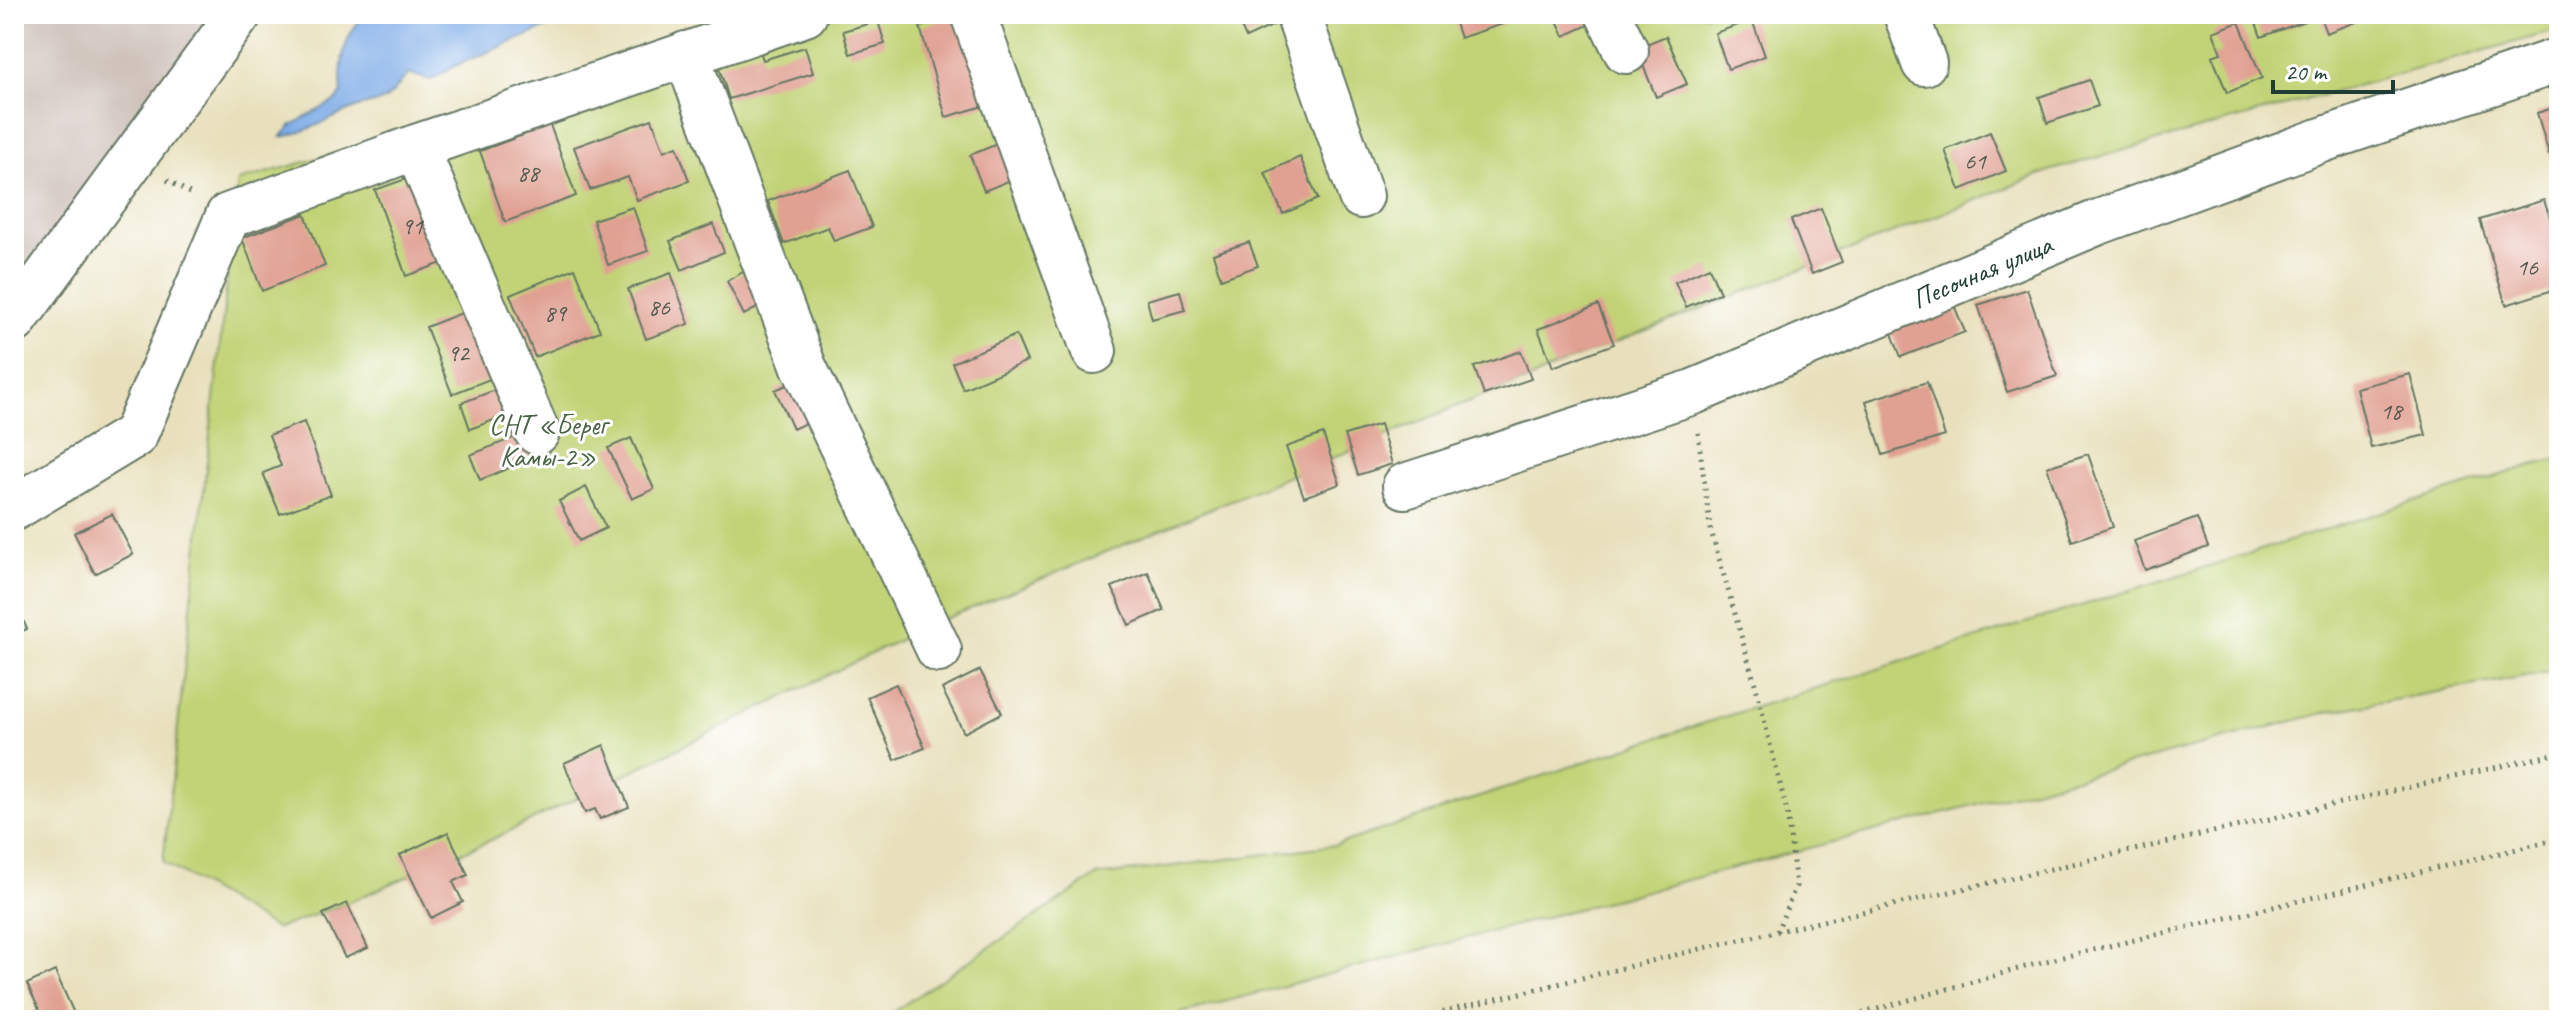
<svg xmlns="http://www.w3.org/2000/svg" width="2573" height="1034" viewBox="0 0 2573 1034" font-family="Caveat,sans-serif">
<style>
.industrial{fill:#cec1b9}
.green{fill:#c1d376;stroke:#708855;stroke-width:2}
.water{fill:#7dabe7;stroke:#4e748e;stroke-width:2}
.building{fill:#e0a092}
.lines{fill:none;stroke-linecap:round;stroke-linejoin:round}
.minor-casing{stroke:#657664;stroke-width:48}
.path{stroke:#657664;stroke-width:5;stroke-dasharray:2 6;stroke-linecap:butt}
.minor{stroke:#fff;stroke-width:44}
.labels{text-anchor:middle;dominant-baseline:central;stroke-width:6;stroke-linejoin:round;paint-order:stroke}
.number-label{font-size:24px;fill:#4f564c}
.street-label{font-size:28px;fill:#1f3d34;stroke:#fff}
.park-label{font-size:28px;fill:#486244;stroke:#fff}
</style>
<rect width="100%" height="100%" fill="#fff"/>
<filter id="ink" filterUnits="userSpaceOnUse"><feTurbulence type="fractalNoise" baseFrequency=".0125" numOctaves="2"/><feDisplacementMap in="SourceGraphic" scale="16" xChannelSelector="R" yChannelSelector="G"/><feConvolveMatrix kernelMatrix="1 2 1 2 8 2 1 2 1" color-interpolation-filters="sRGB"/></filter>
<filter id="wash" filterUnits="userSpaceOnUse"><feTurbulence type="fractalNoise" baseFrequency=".006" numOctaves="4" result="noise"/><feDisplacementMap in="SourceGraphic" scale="32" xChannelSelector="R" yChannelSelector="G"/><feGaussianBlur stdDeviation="1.8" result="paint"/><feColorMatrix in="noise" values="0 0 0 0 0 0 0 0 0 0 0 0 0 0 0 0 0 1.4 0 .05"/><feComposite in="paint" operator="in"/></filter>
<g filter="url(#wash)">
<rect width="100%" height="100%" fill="#e8e0bc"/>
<path class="industrial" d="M14 14H261L14 309Z"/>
<path class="green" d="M842 14H2559V30L2052 170 1553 367 1531 379 1484 395 928 626 493 839 347 903 276 929 163 862 238 181 686 54Z
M2559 459V670L2327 712 1155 1020H881L1096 876 1336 845 1653 739 2533 465Z"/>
<path class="water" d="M366 14H579L455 66 431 80 410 74C400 80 397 90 388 97 380 105 368 103 358 107 332 117 309 132 281 137L292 125 338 99 342 93C339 64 344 34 366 14Z"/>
<g id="blocks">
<path class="building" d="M1235 14H1269L1274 25 1246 38Z
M1452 14H1520L1521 18 1460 38Z
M1554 14H1591L1595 22 1564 36Z
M2253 14H2311L2313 18 2261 37Z
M2319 14H2379L2326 33Z
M960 15 987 105 946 117 920 27Z
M1752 20 1765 56 1728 69 1715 33Z
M878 21 885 44 850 54 843 31Z
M2239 22 2262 78 2227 93 2212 56 2221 53 2213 32Z
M1666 36 1687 84 1656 97 1636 48Z
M805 47 813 73 729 99 718 64 760 51 763 60Z
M2089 80 2098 106 2047 123 2039 97Z
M2559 106V151L2549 154 2537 113Z
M652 119 664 151 677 146 689 181 637 200 628 177 590 190 574 147Z
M550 125 576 196 505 222 480 151Z
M1990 132 2006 171 1960 190 1945 150Z
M1002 142 1016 178 984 191 970 155Z
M1300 157 1318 199 1283 214 1265 173Z
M850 170 872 227 834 241 828 227 784 244 768 201Z
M417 175 448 261 406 276 375 190Z
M2544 200 2559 246V288L2506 305 2480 220Z
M633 207 648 251 608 265 593 220Z
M1821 208 1842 262 1812 274 1791 220Z
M305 214 325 266 262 291 242 238Z
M713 224 724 252 682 270 670 241Z
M1249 242 1258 266 1221 279 1213 254Z
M1709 267 1720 293 1686 307 1675 282Z
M575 268 600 331 535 357 510 295Z
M745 271 763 305 744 315 727 281Z
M671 273 689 324 646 339 628 289Z
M2027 289 2057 376 2007 392 1978 305Z
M1180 291 1185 310 1152 319 1147 300Z
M1951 298 1965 332 1901 357 1888 323Z
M1598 305 1614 344 1553 367 1538 329Z
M464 312 490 379 452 394 426 327Z
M1016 335 1027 361 963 389 952 363Z
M1521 351 1531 379 1484 395 1474 367Z
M2410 374 2426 435 2371 448 2356 388Z
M794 382 812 420 793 429 775 390Z
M1927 382 1945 436 1883 455 1866 401Z
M495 390 505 416 470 429 461 403Z
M304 422 331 495 280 514 263 473 281 466 269 435Z
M1380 424 1392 464 1358 475 1345 435Z
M1323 434 1340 484 1304 497 1286 447Z
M521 435 531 459 480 480 470 455Z
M631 438 654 489 632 499 608 448Z
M2088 454 2113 527 2072 541 2047 467Z
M586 487 606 528 579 541 559 501Z
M112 514 133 554 95 574 74 533Z
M2197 518 2208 547 2145 570 2134 541Z
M1148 572 1164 610 1129 625 1112 587Z
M14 600 27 629 14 635Z
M980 670 1002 713 964 733 942 689Z
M896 684 925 748 895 760 867 697Z
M604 745 629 807 600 819 595 809 585 813 564 763Z
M448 832 468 875 453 882 463 902 431 918 400 855Z
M347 903 368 948 345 958 323 914Z
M55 971 77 1020H44L27 984Z"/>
</g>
</g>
<g filter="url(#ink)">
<use href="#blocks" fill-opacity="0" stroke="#657664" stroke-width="2"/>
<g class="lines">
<defs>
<g id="minor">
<path d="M973 14 1094 351"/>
<path d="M1298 14 1361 196"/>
<path d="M1608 14 1626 51"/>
<path d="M1906 14 1924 63"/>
<path d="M686 54 804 367 939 650"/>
<path d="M416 147 537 432"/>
<path d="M14 321 239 14"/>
<path id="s1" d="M1405 486 1693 392 2096 223 2322 140 2559 60"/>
<path d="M14 508 135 435 228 216 416 147 805 14"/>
</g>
</defs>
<use href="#minor" class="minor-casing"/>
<path class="path" d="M167 180 193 195
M1698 433 1710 527 1757 691 1787 812 1796 886 1777 931
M1411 1020 1700 949 2559 753
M1839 1020 2046 961 2559 839"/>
<use href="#minor" class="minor"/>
</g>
</g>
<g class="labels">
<g class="number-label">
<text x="1975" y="161">61</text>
<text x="528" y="173">88</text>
<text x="412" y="226">91</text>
<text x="2527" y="267">16</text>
<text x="659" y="307">86</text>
<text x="555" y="313">89</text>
<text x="458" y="353">92</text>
<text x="2391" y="411">18</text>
</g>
<g class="street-label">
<text stroke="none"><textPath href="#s1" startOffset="616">Песочная улица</textPath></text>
</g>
<g class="park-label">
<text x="548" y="424">СНТ «Берег<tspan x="548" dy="32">Камы-2»</tspan></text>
</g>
</g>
<rect width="2573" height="1034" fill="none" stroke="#fff" stroke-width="48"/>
<path d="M2273 80v12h120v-12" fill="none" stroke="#1f3d34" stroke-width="4"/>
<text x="2285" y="80" font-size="24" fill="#1f3d34" stroke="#ffffff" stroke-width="6" paint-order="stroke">20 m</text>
</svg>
